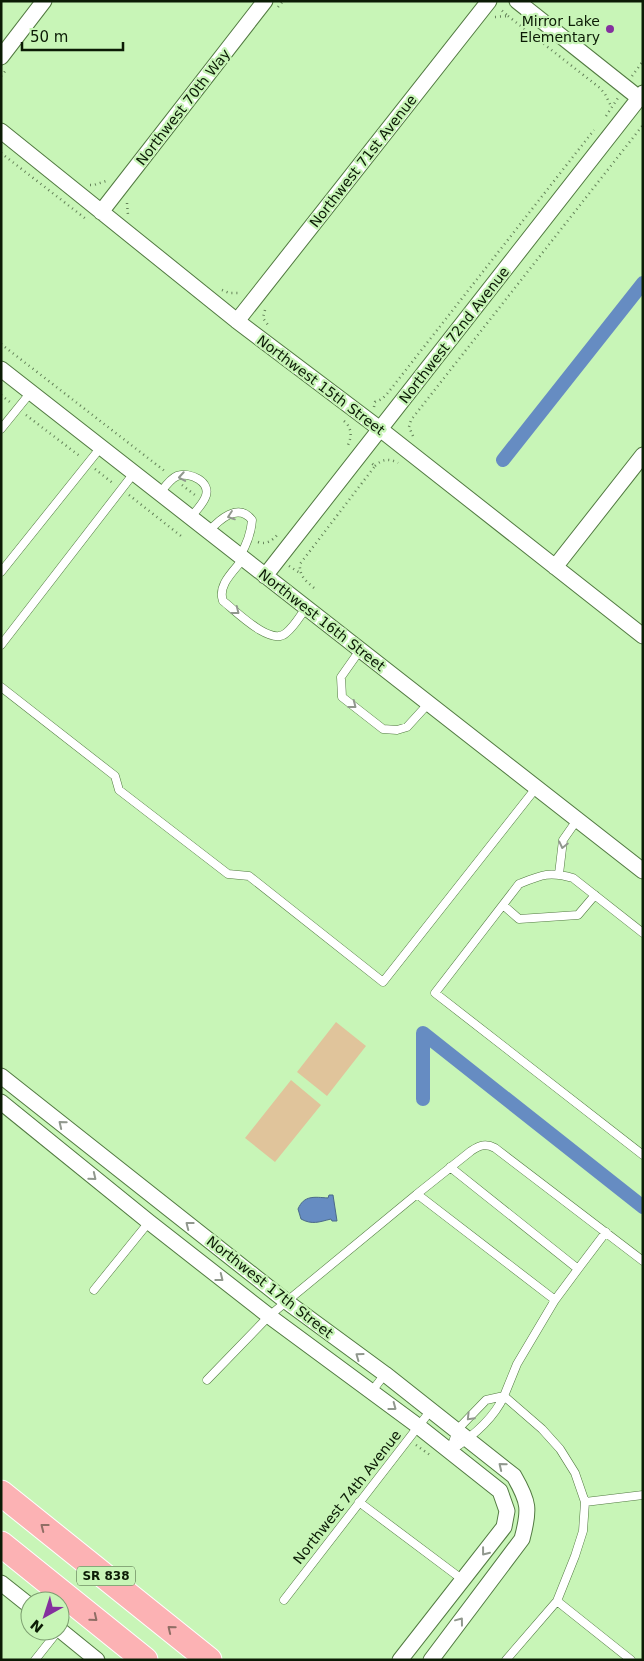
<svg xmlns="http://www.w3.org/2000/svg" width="644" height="1661" viewBox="0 0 644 1661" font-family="'DejaVu Sans',sans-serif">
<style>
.green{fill:#e0c49b}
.water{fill:#668cc2;stroke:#4b6a89}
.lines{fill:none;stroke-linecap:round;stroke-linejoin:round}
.canal{stroke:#668cc2;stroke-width:14}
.service-casing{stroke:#527a41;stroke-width:9}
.minor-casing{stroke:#527a41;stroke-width:17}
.trunk-casing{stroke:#fff;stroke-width:27}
.path{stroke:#648259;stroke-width:2.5;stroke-dasharray:1 4;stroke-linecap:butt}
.service{stroke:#fff;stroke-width:8}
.minor{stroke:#fff;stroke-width:15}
.trunk{stroke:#fcb2b4;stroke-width:25}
.oneway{stroke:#91988e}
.oneway2{stroke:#906e65}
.poi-dot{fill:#84309e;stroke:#c8f5b7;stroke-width:2}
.labels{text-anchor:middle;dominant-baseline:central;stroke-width:4.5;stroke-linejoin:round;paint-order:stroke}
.shield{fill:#c8f5b7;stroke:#445c3a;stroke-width:1}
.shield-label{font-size:12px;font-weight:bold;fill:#0b1b05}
.poi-label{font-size:14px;fill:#0b1b05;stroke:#c8f5b7;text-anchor:end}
.street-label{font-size:14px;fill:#0b1b05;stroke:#c8f5b7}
</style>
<rect width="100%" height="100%" fill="#c8f5b7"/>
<path class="green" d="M336 1022 366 1046 327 1096 297 1072Z
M291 1080 321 1105 275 1162 245 1138Z"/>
<path class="water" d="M329 1195H333L337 1221H332L331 1219C319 1222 312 1225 301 1219L298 1209C304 1195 314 1197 328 1198Z"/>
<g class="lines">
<path class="canal" d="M503 460 643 283
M423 1099V1033L643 1207"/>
<defs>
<path id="service" d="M1 429 31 392
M160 493C164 488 170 479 177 476 189 471 213 482 205 498 202 505 195 512 190 518
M208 532C219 520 238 502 252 520 251 534 247 544 240 556
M243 559C234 571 217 585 223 601 236 611 271 647 286 633 294 627 300 616 306 608
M1 572 101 447
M1 645 134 473
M360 650 341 677 342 697 383 729 397 730 407 727 428 704
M1 687 115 776 119 790 228 874 249 876 383 982 536 788
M559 874 563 840 577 820
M503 905 519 919 578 915 595 895
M643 933 573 878C549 871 541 875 519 884L435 993 643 1155
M450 1167 578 1269 606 1232
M94 1290 149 1222
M555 1300 578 1269
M207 1380 269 1316 417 1194
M372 1391 385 1374
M450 1451 457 1430 486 1400 504 1396
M450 1451C472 1437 493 1420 504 1396
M359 1502 463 1580
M585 1502 643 1495
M284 1600 431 1410
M557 1601 631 1660
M35 1660 58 1631
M506 1660 557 1601 575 1556 583 1531 585 1502 575 1473 560 1449 542 1429 504 1396 517 1364 555 1300 417 1194 471 1151C480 1145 486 1143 495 1148L643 1261"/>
<path id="minor" d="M517 1 639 98
M1 57 44 1
M1 131 237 321 380 429 643 636
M101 212 265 1
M237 321 489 1
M1 369 643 871
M555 567 643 455
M265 576 643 93
M1 1076 287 1302 385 1374 514 1476C529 1502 530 1509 522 1539L431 1660
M1 1102 149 1222 269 1316 418 1426 500 1491 507 1511 504 1527 400 1660
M1 1583 30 1606
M60 1630 97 1660"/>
<path id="trunk" d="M1 1493 209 1660
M1 1544 145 1660"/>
</defs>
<use href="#service" class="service-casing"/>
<use href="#minor" class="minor-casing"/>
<use href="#trunk" class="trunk-casing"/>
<path class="path" d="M278 7 283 1
M508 16 600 88 605 94 611 106
M495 17 508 16 500 9
M1 76 7 69
M632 76 643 61
M606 116 618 98
M1 153 86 219
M90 185H94L106 181
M127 203 128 215
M222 290 229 293H241
M265 310 263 318 268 325
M1 344 166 472
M1 395 10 402
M374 407 375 402 382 399 387 394 594 130
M26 415 81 457
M344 421C352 428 352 436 348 445
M413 436 409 427 411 420 643 125
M375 466C382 459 389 458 398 463
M95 469 114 484
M182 485 195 495
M129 495 181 536
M258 542C267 545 273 540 278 534
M289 566 300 573
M314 588C306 581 299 576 300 564L375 466 370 462
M416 1445 430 1455"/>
<use href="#service" class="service"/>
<use href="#minor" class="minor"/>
<use href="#trunk" class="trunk"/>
</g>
<defs><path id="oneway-chevron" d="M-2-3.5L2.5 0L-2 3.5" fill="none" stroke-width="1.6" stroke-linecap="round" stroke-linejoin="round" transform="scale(1.25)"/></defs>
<g class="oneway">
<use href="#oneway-chevron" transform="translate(182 477) rotate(170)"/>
<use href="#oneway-chevron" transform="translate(231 516) rotate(161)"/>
<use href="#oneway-chevron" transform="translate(236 611) rotate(38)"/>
<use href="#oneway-chevron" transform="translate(353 705) rotate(38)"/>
<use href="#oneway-chevron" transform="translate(563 845) rotate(103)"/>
<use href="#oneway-chevron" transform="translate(62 1124) rotate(-141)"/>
<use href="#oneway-chevron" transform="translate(93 1177) rotate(39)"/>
<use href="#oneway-chevron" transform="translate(189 1225) rotate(-142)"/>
<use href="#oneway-chevron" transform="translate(220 1278) rotate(38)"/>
<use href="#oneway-chevron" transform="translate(359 1356) rotate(-144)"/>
<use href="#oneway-chevron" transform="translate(393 1407) rotate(37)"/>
<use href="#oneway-chevron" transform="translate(470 1417) rotate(134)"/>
<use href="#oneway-chevron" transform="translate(502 1466) rotate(-141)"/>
<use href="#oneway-chevron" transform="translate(485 1552) rotate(128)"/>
<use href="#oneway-chevron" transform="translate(460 1621) rotate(-53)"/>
</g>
<g class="oneway2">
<use href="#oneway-chevron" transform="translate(44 1527) rotate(-142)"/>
<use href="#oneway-chevron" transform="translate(94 1618) rotate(39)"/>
<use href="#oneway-chevron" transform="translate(171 1629) rotate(-141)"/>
</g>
<circle class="poi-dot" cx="610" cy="29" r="5"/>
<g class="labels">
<rect class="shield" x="77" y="1566.5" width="58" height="19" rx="4"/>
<g class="shield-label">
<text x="106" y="1576">SR 838</text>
</g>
<g class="poi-label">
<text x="600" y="21">Mirror Lake<tspan x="600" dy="16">Elementary</tspan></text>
</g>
<g class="street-label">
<text transform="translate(183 107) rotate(-52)">Northwest 70th Way</text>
<text transform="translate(363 161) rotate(-52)">Northwest 71st Avenue</text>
<text transform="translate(454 335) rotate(-52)">Northwest 72nd Avenue</text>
<text transform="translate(321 385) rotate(37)">Northwest 15th Street</text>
<text transform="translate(322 620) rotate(38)">Northwest 16th Street</text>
<text transform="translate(270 1287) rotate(38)">Northwest 17th Street</text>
<text transform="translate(347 1497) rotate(-52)">Northwest 74th Avenue</text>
</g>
</g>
<rect width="644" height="1661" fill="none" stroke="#0b1b05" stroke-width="5"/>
<g transform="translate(45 1616) rotate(219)"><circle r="24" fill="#c8f5b7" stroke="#7c9e70"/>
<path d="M0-4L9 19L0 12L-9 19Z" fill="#84309e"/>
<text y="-8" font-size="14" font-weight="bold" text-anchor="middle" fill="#0b1b05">N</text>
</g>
<path d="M22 42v8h101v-8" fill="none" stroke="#0b1b05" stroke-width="2.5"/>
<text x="30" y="42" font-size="15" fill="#0b1b05" stroke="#c8f5b7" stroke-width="4" paint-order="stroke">50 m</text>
</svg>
